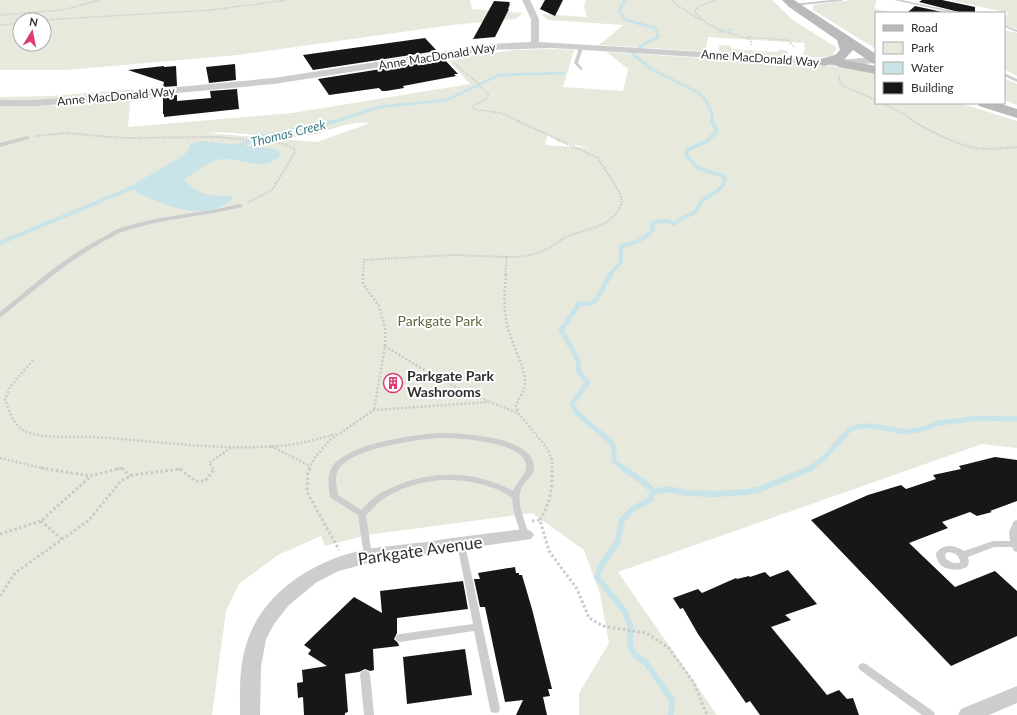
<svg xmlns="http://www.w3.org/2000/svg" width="1017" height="715" viewBox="0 0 1017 715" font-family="Lato,sans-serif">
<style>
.green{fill:#e6e9dc;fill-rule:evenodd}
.water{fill:#c9e4e8}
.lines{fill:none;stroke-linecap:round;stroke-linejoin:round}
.stream-far3{stroke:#c9e4e8;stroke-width:3}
.stream-far2{stroke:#c9e4e8;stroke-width:4}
.stream-far1{stroke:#c9e4e8;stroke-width:5}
.stream{stroke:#c9e4e8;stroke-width:6}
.building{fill:#171717}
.path-far3{stroke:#cacaca;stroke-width:1.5;stroke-dasharray:1.5 1.5;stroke-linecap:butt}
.path-far2{stroke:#cacaca;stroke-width:2;stroke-dasharray:1.5 1.5;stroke-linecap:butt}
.path-far1{stroke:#cacaca;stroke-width:2.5;stroke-dasharray:2 2;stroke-linecap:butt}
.path{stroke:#cacaca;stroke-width:3;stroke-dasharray:2.5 2.5;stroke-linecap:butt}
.lane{fill:#cdcdcd;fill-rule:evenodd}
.street{fill:#cdcdcd;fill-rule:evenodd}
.secondary{fill:#bababa;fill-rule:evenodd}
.labels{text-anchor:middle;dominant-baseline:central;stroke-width:4;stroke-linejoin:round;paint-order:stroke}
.far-street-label{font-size:12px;fill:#303030;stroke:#fff}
.far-water-label{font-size:13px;font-style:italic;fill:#407d88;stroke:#fff}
.park-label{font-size:14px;fill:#5d693f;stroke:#fff}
.poi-label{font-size:14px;font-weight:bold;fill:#303030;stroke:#fff;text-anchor:start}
.near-street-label{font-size:17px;fill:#303030;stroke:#fff}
</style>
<rect width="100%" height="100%" fill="#fff"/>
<path class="green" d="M0 0H470L472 9 523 13 516 19 452 25 238 55 66 70H0ZM20 20H44V44H20Z
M586 0H772L793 20 837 48 832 56C823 57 811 59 802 54L805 50 804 43 708 37 706 49 701 51 599 45 623 25 548 20 541 14 587 17 584 7Z
M851 0H877L874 7 878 10 899 13H876V49L813 10V5Z
M950 0H1017V29L1004 25V17L1009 13Z
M1004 30 1017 33V76L1004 69Z
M722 45 730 46 732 49 777 52 780 49 788 51V53L783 57 724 53 719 51V46Z
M552 49 574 50 563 87 623 91 628 69 607 52 840 67 876 73V103H960L1017 121V448L982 444 618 572 717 715H579V693L609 643 600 594 584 550 532 513 367 535 325 546 321 536 278 555 239 584 226 611 212 715H0V97L50 96 133 89 131 99 154 97 153 99 130 102 128 127 292 113 470 84 447 59 514 50ZM370 123 317 142 206 133C241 130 276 141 311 135 330 131 351 120 370 123ZM548 134 558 142 590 148 545 145Z
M1004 78 1017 84V105L1004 100Z"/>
<path class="water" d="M202 141 269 148 279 151 280 156C261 175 239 154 217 160 207 163 194 174 184 179 199 197 212 196 234 196 231 201 225 205 220 207 191 219 162 203 136 192L134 184 181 157 187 152 191 144Z"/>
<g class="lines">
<path class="stream-far3" d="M625 0 619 11 626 20 655 28 658 37 643 45 633 54 651 69 699 93 705 99 712 113V122
M729 30 731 29
M719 32H722
M333 122 380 107 447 100 499 75 563 73"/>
<path class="stream-far2" d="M236 147 259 137 337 121
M0 243 141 184
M610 275 621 262V246C634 244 644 240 653 230L652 225 655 222 667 221 674 224C681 218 690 216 696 211 698 209 698 205 700 203 708 194 725 192 725 177L698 168 686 155 687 150 706 142 717 131 712 121"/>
<path class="stream-far1" d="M611 274C605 281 599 300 592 303 589 304 583 304 579 304L561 330 578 360 579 372 588 382 572 404 576 412 612 443 614 448V461L625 469
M809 469 824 458 849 430 859 426H872L905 432 923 429 939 423 980 418 1017 419"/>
<path class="stream" d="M623 468C634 476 647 482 653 492L651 499 633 509 622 520 617 543 602 564 597 577 625 612 630 625V645L635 655 646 663 672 700 671 715
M653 492 668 489 686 493 716 494 748 492 761 489 811 468"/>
</g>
<path class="building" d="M545 0H563L555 16 540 9Z
M922 0H942L975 7V13H963L919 2Z
M494 1 510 2 509 4H510L508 9H509L495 37 473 39Z
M915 6 947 13H907Z
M425 38 437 51 313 70 303 55Z
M444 59 458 74H454L456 76 403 86 404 88 386 91H382L379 88 329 95 318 79Z
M235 64 236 80 209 83 206 67Z
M164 66V67L176 66 177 86 163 87 164 82 128 70Z
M237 89 239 109 164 117V114H163V96L177 95V101L211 98 210 91Z
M995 457 1017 460V501L990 511 992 512 977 516 970 512 942 522 948 528 909 543 955 587 995 571 1017 591V636L951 666 811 520 868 495 901 485 906 489 936 479 933 475 961 469 959 466Z
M515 567 516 573H519V575H522L532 609 552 689H548L550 696 543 697 547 715H516L523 700 505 702 485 607H480L474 579H480L478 573Z
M788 570 817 604 785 615 791 620 771 627 827 695 839 690 847 699 853 698 859 715H760L750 701 746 703 698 634 683 608 680 609 673 598 698 589 702 593 736 578 737 579 749 576 750 577 765 572 770 577Z
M463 581 468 609 397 618V633L394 639 398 643 399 646 373 649 374 670 370 671 365 669 359 672 345 674 348 712 345 713V715H304L303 697 298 698 297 683 303 682 302 670 327 666 308 654 311 650 304 645 354 597 382 613 380 591Z
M465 649 472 695 407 704 403 657Z"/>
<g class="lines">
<path class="path-far3" d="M673 0 677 5 701 20
M716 0 697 7 695 12C707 29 732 33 751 40V45
M0 15 63 10 100 0
M44 20 211 10 287 0
M0 25 20 23
M747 37 788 40 795 48
M454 63C466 74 479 83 489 95L483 101 472 106 473 109 501 113 520 122
M839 75 840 82 843 86 876 100
M882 103 904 114 915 122"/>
<path class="path-far2" d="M913 121C927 130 960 146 976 148 990 150 1004 148 1017 147
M36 136 65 133 123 138 218 137 281 143 294 148 295 152 272 190 247 203
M363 275 364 260 453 255 507 257
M505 275 507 257C522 257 536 255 549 248 556 244 561 239 568 236 589 228 612 228 622 203L620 193 598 158 518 121"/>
<path class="path-far1" d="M363 274V284L379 306 385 328V346L374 410
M506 274C504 294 503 313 509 332 513 345 524 368 525 379 526 388 520 397 516 405L518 413
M385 346C418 367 451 386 488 401
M33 360 10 387 5 399C8 409 13 424 23 430 41 440 74 436 95 437 159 441 224 452 289 445 305 443 320 438 336 434
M271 446 310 466
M0 458 46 469
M117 469 122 468 123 469
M178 469H180
M213 469 209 463 232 447
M309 469 316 456 330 440 374 410 490 402 518 413 547 448 552 460V469"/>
<path class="path" d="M41 468 90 476 121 468
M122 468 130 476
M310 468 308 472 307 492 339 550
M540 520C550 502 553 489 552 468
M41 521 62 539
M532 521 540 520 549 551 577 589 589 618 603 626 646 633 669 648 694 683 707 715
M0 534 41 521 90 477
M0 596 15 573 89 520 121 481 133 475 180 469 195 481H205L214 470 213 468"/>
<path class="lane" d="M830 0H843L841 1 793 6 791 5 793 4Z
M894 0H902L962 13H954Z
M1004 25 1017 30V32L1004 27Z
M580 45 584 46 578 63 583 69 581 70 574 63Z
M1004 73 1017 79V82L1004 76Z
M27 136 29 137V139L0 147V143Z
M240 204 242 205V207C203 217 163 218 125 231 116 234 108 239 101 243 65 263 34 291 2 316L0 317V312C31 287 61 260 96 241 104 237 112 231 120 228 159 215 201 214 240 204Z
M438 433C460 433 532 436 534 466 535 475 526 480 522 487 515 502 525 521 529 535L528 537 525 538 522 537 521 535 514 513 512 498C506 494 500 490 493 488 457 474 411 478 379 502 375 506 371 511 366 515L372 556 371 558 368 559 365 558 364 556 358 515 331 498 330 496C329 488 327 479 330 471 341 444 412 435 438 433ZM438 438C456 438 528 441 526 467 526 475 516 483 513 491 479 472 439 470 403 483 392 487 381 492 372 499 369 502 365 506 361 510L338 495C337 487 334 478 338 470 351 448 414 440 438 438Z
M1017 520V552L1014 551 1012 547H994L968 557 969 562 967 567C959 571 945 571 939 563 937 560 936 556 936 553 943 543 955 545 964 551L993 541H1010L1009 532 1014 521ZM948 552C955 553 960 555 960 563H953L946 559 945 554Z
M461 541 464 542 465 544 500 709 499 712 495 713 491 712 490 709 474 631 400 642 397 641 395 638 397 635 400 634 473 624 457 544 458 542Z
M863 663 866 664 934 712 935 715H922L860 670 858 667 860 664Z
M365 670 368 671 370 674 374 715H364L360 674 362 671Z"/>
<path class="street" d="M522 0H530L539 19V42L839 60 876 57V63L839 66 552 48 490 50 274 84 37 106H0V100H37L274 78 490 44 531 42V19Z
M525 529 531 531 534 535 531 539 368 563 339 571 317 582 289 605 274 624 266 639 261 667 260 715H240C240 693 239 670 245 649 259 593 315 559 368 549 387 546 407 544 426 542 459 537 492 533 525 529Z
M1017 686V703L989 715H958L961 709Z"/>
<path class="secondary" d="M782 0H794L876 54V64L872 63 853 50 844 60 876 66V74L839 67 833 63 824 66 820 65 818 62 820 59 835 55 840 50 837 40 789 7Z
M977 103H998L1017 109V118L979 106Z"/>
</g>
<defs>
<symbol id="building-ring" viewBox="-11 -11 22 22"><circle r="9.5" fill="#fff" stroke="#db3d70" stroke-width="1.5"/><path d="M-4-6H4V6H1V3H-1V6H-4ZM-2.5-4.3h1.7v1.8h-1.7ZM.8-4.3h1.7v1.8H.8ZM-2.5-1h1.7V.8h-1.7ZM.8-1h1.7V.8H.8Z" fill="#db3d70"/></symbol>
</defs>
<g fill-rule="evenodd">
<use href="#building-ring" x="382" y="372" width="22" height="22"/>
</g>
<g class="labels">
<g class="far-street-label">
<text transform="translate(437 56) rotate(-9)">Anne MacDonald Way</text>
<text transform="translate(760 58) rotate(4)">Anne MacDonald Way</text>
<text transform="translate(116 96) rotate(-5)">Anne MacDonald Way</text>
</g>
<g class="far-water-label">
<text transform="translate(288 133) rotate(-14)">Thomas Creek</text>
</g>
<g class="park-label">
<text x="440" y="320">Parkgate Park</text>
</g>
<g class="poi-label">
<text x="407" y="375">Parkgate Park<tspan x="407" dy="16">Washrooms</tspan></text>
</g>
<g class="near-street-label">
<text transform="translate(420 550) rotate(-8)">Parkgate Avenue</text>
</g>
</g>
<rect x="875" y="12" width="130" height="92" fill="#ffffff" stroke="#acacac"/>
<rect x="883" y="25" width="20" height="6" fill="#bababa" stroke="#acacac"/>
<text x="911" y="32" font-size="12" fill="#303030">Road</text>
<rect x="883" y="42" width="20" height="12" fill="#e6e9dc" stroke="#acacac"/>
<text x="911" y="52" font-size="12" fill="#303030">Park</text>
<rect x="883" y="62" width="20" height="12" fill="#c9e4e8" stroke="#acacac"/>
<text x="911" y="72" font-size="12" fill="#303030">Water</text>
<rect x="883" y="82" width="20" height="12" fill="#171717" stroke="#acacac"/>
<text x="911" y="92" font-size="12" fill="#303030">Building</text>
<g transform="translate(32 32) rotate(10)"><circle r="19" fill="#ffffff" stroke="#acacac"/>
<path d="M0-3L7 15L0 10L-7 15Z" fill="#db3d70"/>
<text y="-6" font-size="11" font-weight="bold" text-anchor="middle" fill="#303030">N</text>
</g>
</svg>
